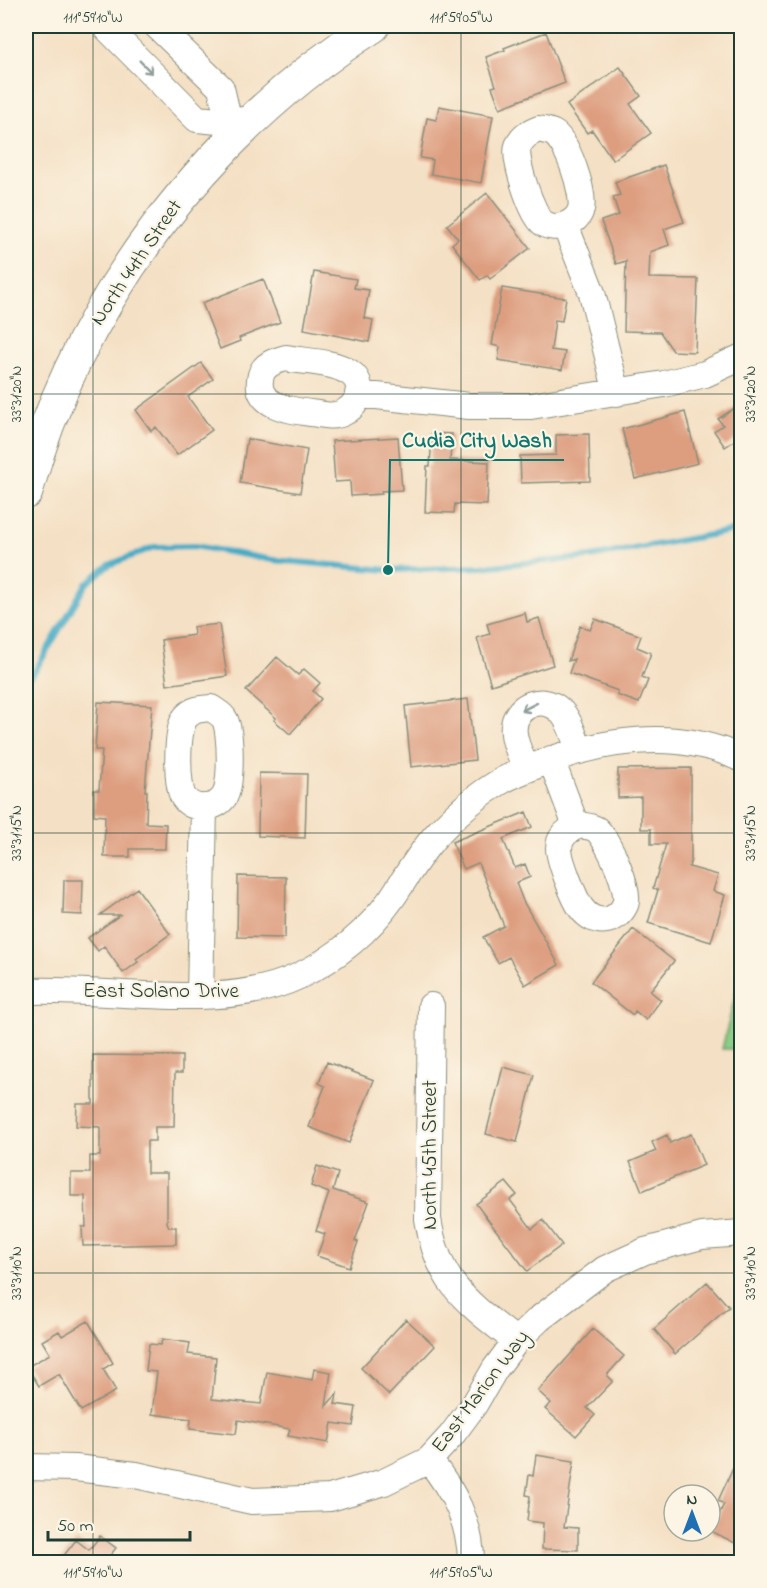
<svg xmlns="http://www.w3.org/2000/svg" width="767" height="1588" viewBox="0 0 767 1588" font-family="'Indie Flower',sans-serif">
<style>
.green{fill:#8bce86;stroke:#55865d;stroke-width:1.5}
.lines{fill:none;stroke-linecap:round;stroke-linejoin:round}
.stream{stroke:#47abc6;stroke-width:6}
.building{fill:#dd9d7f}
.minor-casing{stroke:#8a8e7c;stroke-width:28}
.major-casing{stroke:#8a8e7c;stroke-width:35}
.minor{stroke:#fff;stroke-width:26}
.major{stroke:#fff;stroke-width:33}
.oneway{stroke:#8f9e9a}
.ticks{fill:none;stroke:#1f3d34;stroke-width:1.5;stroke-opacity:0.45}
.labels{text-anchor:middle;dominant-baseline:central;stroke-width:4.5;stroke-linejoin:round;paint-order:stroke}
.street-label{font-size:21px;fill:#1f3d34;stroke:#fcf5e5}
.leader{fill:none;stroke:#0f766e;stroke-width:2}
.callout-dot{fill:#0f766e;stroke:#fcf5e5;stroke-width:2}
.callout-label{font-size:22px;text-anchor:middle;font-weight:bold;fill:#0f766e;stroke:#fcf5e5;stroke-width:4.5;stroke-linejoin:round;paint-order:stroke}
.neatline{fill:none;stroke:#1f3d34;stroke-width:2}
.ticks-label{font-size:15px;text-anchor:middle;fill:#1f3d34}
</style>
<rect width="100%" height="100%" fill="#fcf5e5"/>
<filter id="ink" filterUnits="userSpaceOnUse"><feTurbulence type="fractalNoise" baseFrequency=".0167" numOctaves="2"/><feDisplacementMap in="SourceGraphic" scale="12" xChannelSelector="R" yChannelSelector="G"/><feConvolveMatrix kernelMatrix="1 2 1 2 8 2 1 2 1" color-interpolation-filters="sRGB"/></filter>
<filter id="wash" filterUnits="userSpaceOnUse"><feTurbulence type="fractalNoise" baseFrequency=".008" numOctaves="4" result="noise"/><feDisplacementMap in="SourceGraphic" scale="24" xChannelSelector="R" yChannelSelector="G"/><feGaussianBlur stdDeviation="1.35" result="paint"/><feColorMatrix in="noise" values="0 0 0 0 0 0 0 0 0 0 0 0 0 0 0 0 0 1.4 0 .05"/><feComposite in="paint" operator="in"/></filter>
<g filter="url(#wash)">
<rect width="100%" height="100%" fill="#f4e0c4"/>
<path class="green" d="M741 971V1049H722Z"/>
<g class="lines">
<path class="stream" d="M26 680 35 671 86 584 109 565 154 547 195 546 273 560 388 570 481 567 590 557 742 529"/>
</g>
<g id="blocks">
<path class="building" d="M546 32 565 83 500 108 492 87 496 86 486 57 505 50 504 48Z
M620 67 641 96 630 104 651 133 613 160 592 130 587 133 567 105Z
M439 106 493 116 481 183 431 174 433 160 420 158 427 118 436 120Z
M664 165 684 222 664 229 669 245 650 252 649 278 698 279 695 352 673 351 660 332 624 331 626 261 616 264 601 221 619 215 613 197 620 195 615 182Z
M487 193 530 248 490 279 487 275 480 280 452 244 458 239 447 225Z
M314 272 356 279 354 288 369 290 364 318 373 320 369 342 304 329Z
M263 279 280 322 239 338 240 341 220 349 202 303Z
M502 288 566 298 562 321 555 320 551 350 565 352 562 370 498 360 500 347 492 345Z
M201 363 213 379 188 397 212 430 177 455 156 427 151 431 136 410Z
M741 404V436L725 447 714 431 723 425 718 419Z
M685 412 698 463 635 479 622 429Z
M432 433 452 434 450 460 489 462 487 505 455 504 454 513 425 512 427 466H430Z
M589 434 590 481 521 483 520 456 556 455V435Z
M398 437 402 490 381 491 382 494 351 496 350 481 335 482 332 441Z
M247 439 307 450 300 493 240 483Z
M525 613 527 622 539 618 553 665 491 685 477 638 490 634 487 624Z
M595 619 641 636 637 647 651 653 642 677 648 680 639 703 617 695 618 691 569 673 574 659 568 661 580 626 590 630Z
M219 624 227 676 167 685 161 640 194 635 193 627Z
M277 657 298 675 304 669 320 683 313 691 321 699 290 734 274 720 276 718 246 691Z
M468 699 475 760 411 767 405 706Z
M98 702 152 705 145 791H147L146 823 166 824 165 849H130V857H104L105 816 94 815V790H99L102 750H95Z
M691 768V860L689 867 718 875 713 891 725 895 711 942 648 923 658 890 653 888 666 844H651V829H641V797L618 798V769Z
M259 773 307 774 305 838 258 836Z
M526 812 532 827 503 839 515 868 525 864 530 877 516 883 523 901 559 965 525 985 509 957 498 963 483 937 504 926 478 863 464 869 452 842Z
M238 876 286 877 285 938 237 937Z
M64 880H83L82 915 63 914Z
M137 888 170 934 136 959 138 962 123 973 104 946 98 951 88 938 120 915H100Z
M633 929 674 961 650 991 661 1000 646 1020 635 1011 633 1015 591 982Z
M93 1055 182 1056V1073H175L174 1127H155V1141H147V1173H167V1222L169 1227H176V1244L83 1246 82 1227H86L85 1196H71V1173H90V1156H100V1127L76 1126 77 1104H93Z
M327 1062 374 1080 349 1143 309 1127 325 1086 319 1083Z
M503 1067 534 1075 517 1142 486 1134Z
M691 1134 704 1165 642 1191 630 1162 656 1151 652 1142 667 1135 670 1143Z
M317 1166 338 1173 333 1190 369 1202 355 1241 358 1242 349 1267 317 1256 325 1234 316 1231 329 1193 311 1186Z
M506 1182 517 1195 510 1200 532 1229 543 1220 562 1245 527 1271 476 1204Z
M707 1282 729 1307 675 1354 654 1329Z
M406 1319 435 1346 389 1395 361 1368Z
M88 1321 113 1363 103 1369 116 1391 81 1411 59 1374 39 1386 27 1367 50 1354 42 1341 59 1331 62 1336Z
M593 1329 624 1356 607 1375 613 1381 587 1408 595 1415 576 1436 545 1409 551 1403 538 1391Z
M162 1339 190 1343 188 1354 216 1357 212 1399 261 1404 267 1372 312 1380 314 1369 331 1372 326 1406 337 1394 335 1404 356 1407 353 1426 332 1423 328 1443 288 1436 290 1429 238 1420 236 1434 190 1429 191 1419 152 1414 157 1372 146 1371 149 1344 161 1345Z
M741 1451V1546L711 1531 724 1504 718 1501Z
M536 1455 574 1461 564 1527 578 1528V1550L542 1549 543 1523 527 1521 530 1496 526 1495 529 1475 533 1476Z
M100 1536 116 1548 104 1563H58L76 1540 89 1550Z"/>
</g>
</g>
<g filter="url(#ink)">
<use href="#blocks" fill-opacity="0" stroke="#8a8e7c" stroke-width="1.5"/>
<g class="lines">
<defs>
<path id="minor" d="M105 26 197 119 229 122 252 119
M157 26 221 88 229 122 227 138
M539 129C543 130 549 131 553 133 567 140 585 193 581 209 577 224 556 232 543 223 532 215 513 158 518 146 523 136 529 133 539 129Z
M565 225 592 293 617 393
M286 358C305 362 332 361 349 372 372 387 353 420 325 415 302 411 251 411 261 375 264 364 275 361 286 358Z
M358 394 469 406H531L664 384 705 374 742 357
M211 708C216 712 222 714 225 720 231 732 232 786 224 797 215 810 193 811 184 798 176 787 176 726 186 717 193 709 200 709 211 708Z
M551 759 576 826
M526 769C522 758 515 745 514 734 510 704 547 691 564 715 571 724 575 739 579 750
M579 825C585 826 592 826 597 830 608 840 632 892 625 905 616 924 594 926 581 908 574 898 559 860 559 848 559 836 570 829 579 825Z
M26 991C109 987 223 1013 299 976 336 958 368 932 392 898 407 876 420 852 439 832 456 814 476 796 498 783 509 776 523 771 535 766 598 740 677 727 742 759
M200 995 204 807
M431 1006 428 1219C438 1284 467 1302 516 1341
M429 1460C453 1490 471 1523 471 1562
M26 1467 75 1468 136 1475 252 1501 330 1498 384 1482 429 1460 451 1436 474 1405 495 1369 516 1341 539 1319 605 1269 645 1251 702 1236 742 1233"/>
<path id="major" d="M26 492C77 302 208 131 373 26"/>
</defs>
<use href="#minor" class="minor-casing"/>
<use href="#major" class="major-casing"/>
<use href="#minor" class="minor"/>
<use href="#major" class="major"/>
</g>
<defs><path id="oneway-shaft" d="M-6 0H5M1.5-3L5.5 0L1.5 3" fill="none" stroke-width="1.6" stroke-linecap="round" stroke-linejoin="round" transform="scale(1.5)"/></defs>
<g class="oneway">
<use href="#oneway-shaft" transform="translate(146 67) rotate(45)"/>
<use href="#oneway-shaft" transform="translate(529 707) rotate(153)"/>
</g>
</g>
<path class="ticks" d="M93 26V1562M461 26V1562M26 394H742M26 833H742M26 1273H742"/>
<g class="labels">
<g class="street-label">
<text transform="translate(137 263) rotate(-56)">North 44th Street</text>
<text x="161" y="992">East Solano Drive</text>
<text transform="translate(431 1155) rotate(-90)">North 45th Street</text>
<text transform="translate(481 1392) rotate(-53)">East Marion Way</text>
</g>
</g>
<path class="leader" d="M388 570L390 460H564"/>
<circle class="callout-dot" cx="388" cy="570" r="6"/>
<g class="callout-label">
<text x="477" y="447">Cudia City Wash</text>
</g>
<rect width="767" height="1588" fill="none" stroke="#fcf5e5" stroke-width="66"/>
<g transform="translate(692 1513)"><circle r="28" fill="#fcf5e5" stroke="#a4ab9e" stroke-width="1.5"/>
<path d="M0-4.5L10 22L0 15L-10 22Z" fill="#1f6fb2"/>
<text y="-9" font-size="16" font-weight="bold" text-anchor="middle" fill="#1f3d34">N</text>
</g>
<path d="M48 1531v9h142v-9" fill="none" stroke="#1f3d34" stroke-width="3"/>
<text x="57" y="1531" font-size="18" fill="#1f3d34" stroke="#fcf5e5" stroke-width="4.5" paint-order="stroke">50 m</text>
<rect x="33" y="33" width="701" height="1522" class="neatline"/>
<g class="ticks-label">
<text x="93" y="22">111°59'10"W</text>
<text x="461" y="22">111°59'05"W</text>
<text transform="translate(16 394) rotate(-90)" y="5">33°31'20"N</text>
<text transform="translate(750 394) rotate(-90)" y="5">33°31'20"N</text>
<text transform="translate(16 833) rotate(-90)" y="5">33°31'15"N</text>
<text transform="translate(750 833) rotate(-90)" y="5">33°31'15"N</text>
<text transform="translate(16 1273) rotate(-90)" y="5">33°31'10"N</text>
<text transform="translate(750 1273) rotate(-90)" y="5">33°31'10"N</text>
<text x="93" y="1577">111°59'10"W</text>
<text x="461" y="1577">111°59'05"W</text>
</g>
</svg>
